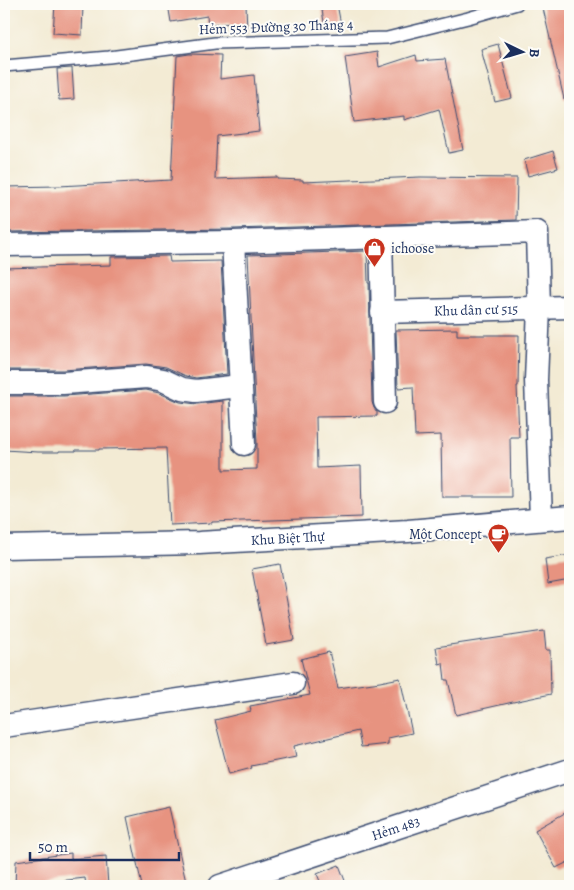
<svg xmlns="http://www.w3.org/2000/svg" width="574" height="890" viewBox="0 0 574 890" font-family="Alegreya,serif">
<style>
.building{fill:#e79380}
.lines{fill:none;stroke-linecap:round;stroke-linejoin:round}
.lane-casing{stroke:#3b4b70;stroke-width:14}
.street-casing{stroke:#3b4b70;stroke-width:25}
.lane{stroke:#fff;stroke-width:11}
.street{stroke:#fff;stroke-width:22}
.labels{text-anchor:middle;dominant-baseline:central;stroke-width:4;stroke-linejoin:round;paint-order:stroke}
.street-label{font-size:14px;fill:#1b2f5e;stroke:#fdfcf7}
.poi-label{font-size:14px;fill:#1b2f5e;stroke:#fdfcf7;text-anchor:start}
</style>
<rect width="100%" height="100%" fill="#fdfcf7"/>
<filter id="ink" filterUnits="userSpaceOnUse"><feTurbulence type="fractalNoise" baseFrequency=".02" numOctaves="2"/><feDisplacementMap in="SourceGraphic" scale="10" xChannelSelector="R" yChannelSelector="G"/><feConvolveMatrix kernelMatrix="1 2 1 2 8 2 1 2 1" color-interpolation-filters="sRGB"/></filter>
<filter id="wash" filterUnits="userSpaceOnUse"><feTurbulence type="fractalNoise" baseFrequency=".0096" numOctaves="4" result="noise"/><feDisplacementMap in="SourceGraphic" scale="20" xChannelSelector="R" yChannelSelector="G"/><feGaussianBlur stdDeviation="1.12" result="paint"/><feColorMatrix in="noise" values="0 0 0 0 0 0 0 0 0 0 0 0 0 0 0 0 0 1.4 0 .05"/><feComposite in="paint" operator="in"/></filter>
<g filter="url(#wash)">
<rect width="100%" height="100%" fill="#f3ebd4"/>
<g id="blocks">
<path class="building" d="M55 4H83L82 35 53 33Z
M168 4H246L247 32 231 34 230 23 208 26 207 16 171 22Z
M321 4H337L341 25 325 28Z
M542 4H570V98L564 99Z
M498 44 512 98 495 102 481 49Z
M377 52 379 67 416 55 417 61 445 59 463 150 449 153 439 109 404 120V116L354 122 345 57Z
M189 54 221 55 220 79 254 75 259 131 217 136 215 179 277 177V179L303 180V182L420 177 517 178 516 220 233 229 4 232V187L59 186 171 180 177 56Z
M72 68 74 99 59 100 57 69Z
M553 151 558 168 528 176 524 160Z
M367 251 368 283H369L372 402 374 408 377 412V416L316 417 317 468 361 466 362 517 212 522V523L170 525 166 448 99 449V450H76V451H59V452H38L4 450V396H64L146 390 159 393 180 402 197 404 223 401V470L257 469V443L248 255Z
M169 256 170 262 221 261 227 374 196 378 186 376 166 367 146 364 63 370H4V268L111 265V257Z
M457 329V335H519L518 386H517L519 437H510L511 497H442L441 435 415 436 413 387 398 388 396 330Z
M570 555V580L548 584 545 559Z
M280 564 294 640 266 645 252 569Z
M544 631 546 650H550L551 694 513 702 456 715 448 680H445L443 663 439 664 436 647Z
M329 652 338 688 380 682 400 678 412 733 388 738V744L361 747 358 731 294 746 296 757 251 766 252 768 229 774 215 720 251 711 250 706 310 695 301 659Z
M169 807 186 882 165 886H142L127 817Z
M570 810V861L556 868 535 830Z
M71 853V859L106 856 108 886H86L85 878 15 886 16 861Z
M339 865 347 886H322L317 874Z"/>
</g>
</g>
<g filter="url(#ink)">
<use href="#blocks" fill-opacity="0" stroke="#3b4b70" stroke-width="1"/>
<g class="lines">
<defs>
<path id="lane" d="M4 66 109 57 215 43 387 38 468 18 517 4"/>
<g id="street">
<path d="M381 237 385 402"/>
<path d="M233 242 244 444"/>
<path d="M4 245 233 242 537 232 539 308 536 380 541 519"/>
<path id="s1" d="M382 312 570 307"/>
<path d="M4 383H63L147 377 163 380 182 389 196 391 240 386"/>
<path id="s2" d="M4 547 199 543 408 531 570 517"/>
<path d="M4 726 293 683"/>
<path id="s3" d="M220 886 570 770"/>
</g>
</defs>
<use href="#lane" class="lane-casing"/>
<use href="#street" class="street-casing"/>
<use href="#lane" class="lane"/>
<use href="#street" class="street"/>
</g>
</g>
<defs>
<symbol id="shop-pin" viewBox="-11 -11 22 30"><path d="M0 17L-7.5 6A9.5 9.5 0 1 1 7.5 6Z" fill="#c8321e" stroke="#fdfcf7"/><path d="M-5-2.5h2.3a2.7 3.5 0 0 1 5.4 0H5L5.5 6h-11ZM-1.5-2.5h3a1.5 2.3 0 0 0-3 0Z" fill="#fff"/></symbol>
<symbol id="cafe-pin" viewBox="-11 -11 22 30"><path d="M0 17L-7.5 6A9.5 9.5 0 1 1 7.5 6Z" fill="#c8321e" stroke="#fdfcf7"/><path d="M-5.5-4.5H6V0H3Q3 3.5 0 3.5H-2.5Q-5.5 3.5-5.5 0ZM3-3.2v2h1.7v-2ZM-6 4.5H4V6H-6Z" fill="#fff"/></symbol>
</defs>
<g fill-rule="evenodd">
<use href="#shop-pin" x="362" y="236" width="25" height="34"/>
<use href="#cafe-pin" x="486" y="522" width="25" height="34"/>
</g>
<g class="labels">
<g class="street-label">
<text transform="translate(276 27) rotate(-2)">Hẻm 553 Đường 30 Tháng 4</text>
<text stroke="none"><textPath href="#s1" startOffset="94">Khu dân cư 515</textPath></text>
<text stroke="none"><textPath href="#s2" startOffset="284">Khu Biệt Thự</textPath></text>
<text stroke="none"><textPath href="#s3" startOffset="185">Hẻm 483</textPath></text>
</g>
<g class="poi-label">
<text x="391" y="248">ichoose</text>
<text x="482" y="534" text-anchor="end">Một Concept</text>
</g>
</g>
<rect width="574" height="890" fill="none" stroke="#fdfcf7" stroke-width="20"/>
<g transform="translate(522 52) rotate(95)" stroke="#fdfcf7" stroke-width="4" paint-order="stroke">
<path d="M0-4L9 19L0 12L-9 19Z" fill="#1b2f5e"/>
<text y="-8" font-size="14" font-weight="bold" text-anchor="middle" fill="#1b2f5e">B</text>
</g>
<path d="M30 852v8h149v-8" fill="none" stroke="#1b2f5e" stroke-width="2.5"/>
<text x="38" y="852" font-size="15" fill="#1b2f5e" stroke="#fdfcf7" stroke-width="4" paint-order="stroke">50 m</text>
</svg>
